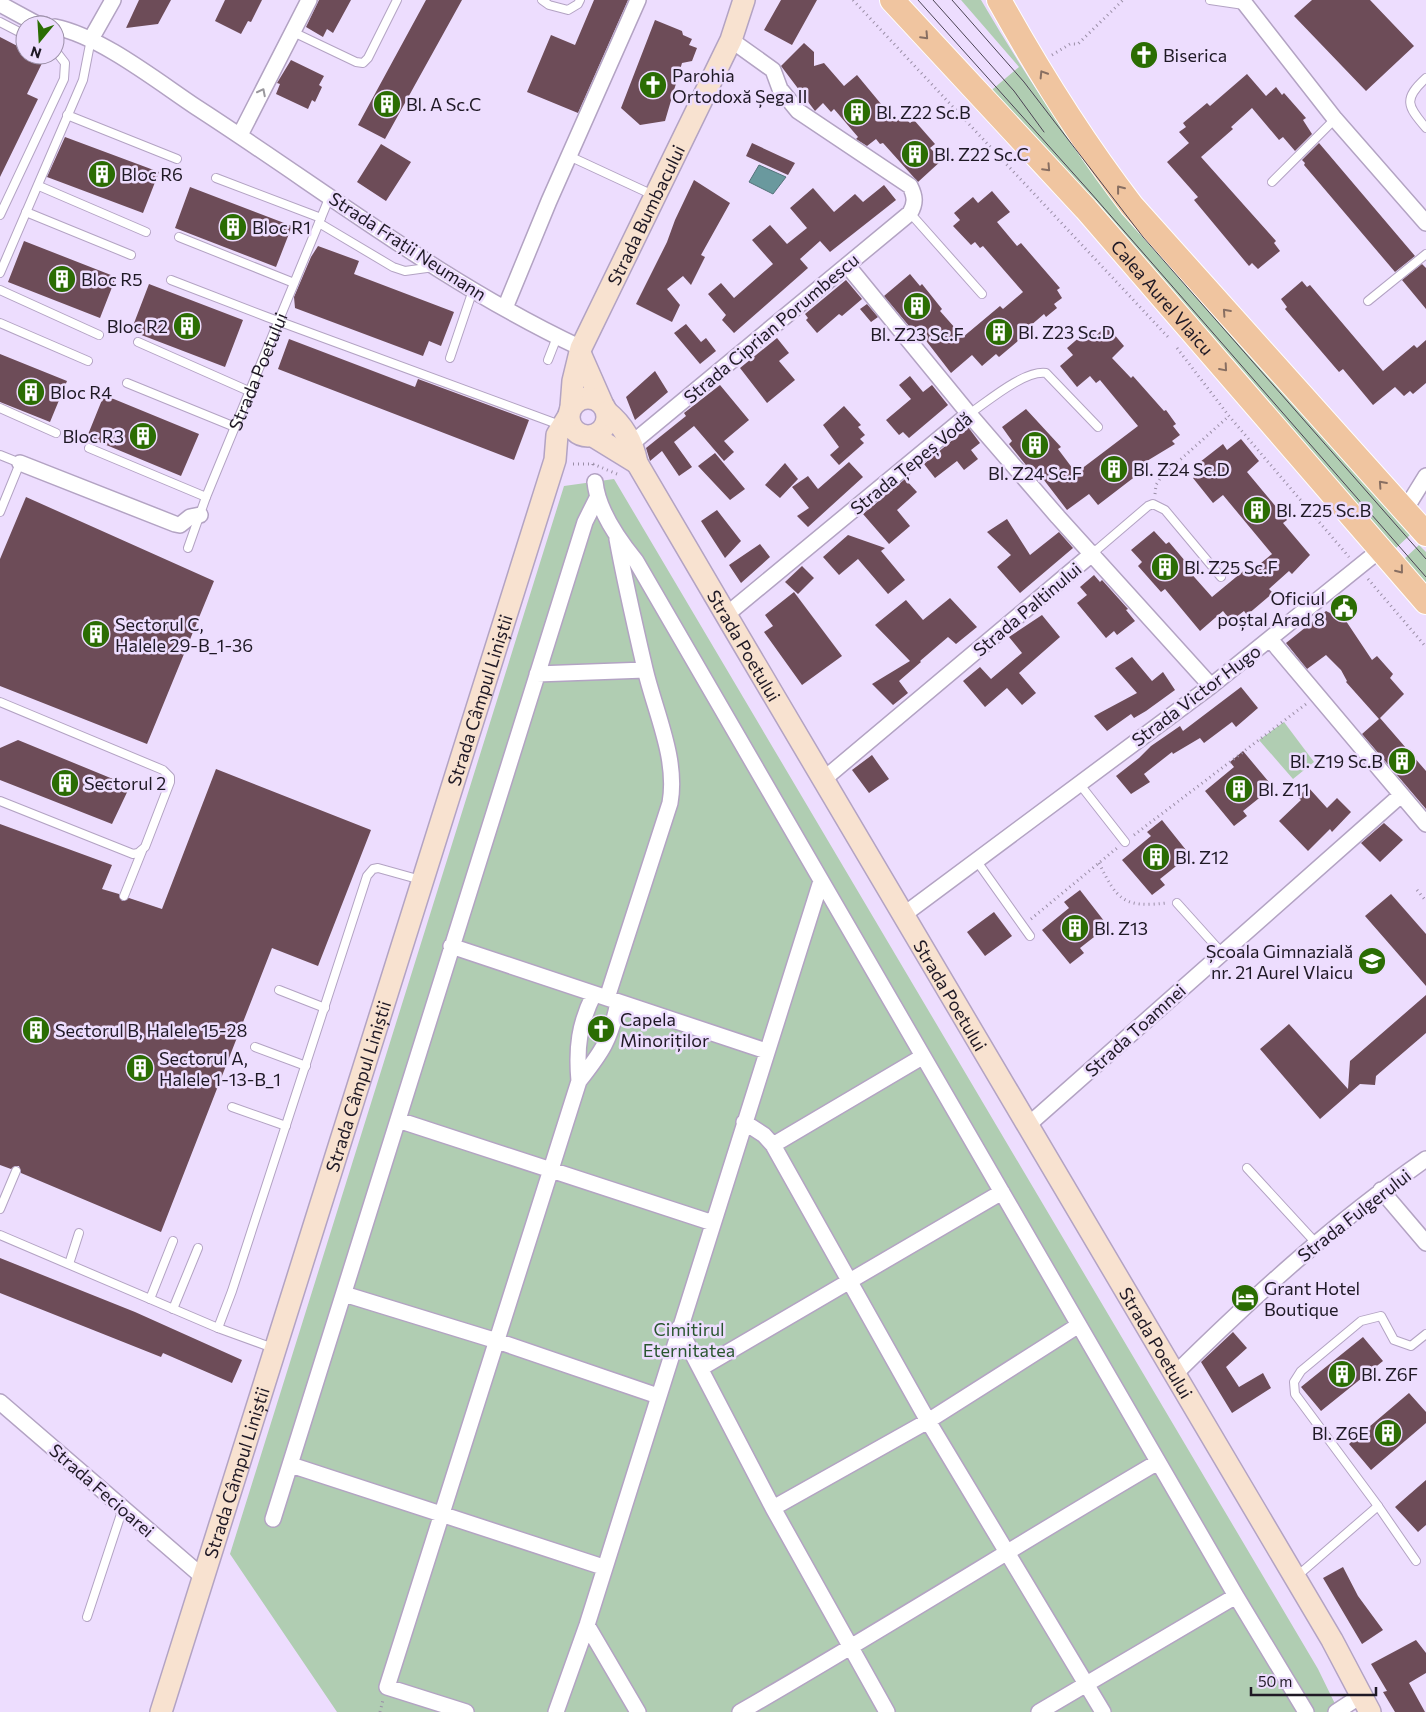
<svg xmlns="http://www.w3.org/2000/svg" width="1426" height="1712" viewBox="0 0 1426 1712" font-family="Commissioner,sans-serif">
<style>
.green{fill:#b0cdb2}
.water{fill:#6a999e;stroke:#54737a}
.building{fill:#6d4c58}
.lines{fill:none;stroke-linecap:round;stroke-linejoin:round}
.lane-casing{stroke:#b3a3c3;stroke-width:10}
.street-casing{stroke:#b3a3c3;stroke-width:18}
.secondary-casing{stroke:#b3a3c3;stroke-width:24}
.primary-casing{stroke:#fff;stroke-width:26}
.path{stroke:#9a8ea6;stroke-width:3;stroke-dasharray:1 4;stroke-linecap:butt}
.lane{stroke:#fff;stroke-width:8}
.street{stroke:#fff;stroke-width:15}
.secondary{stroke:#f8e2d0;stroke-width:21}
.primary{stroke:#f0c5a0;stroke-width:24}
.tram{stroke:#4b4354;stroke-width:1}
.oneway{stroke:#886f62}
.oneway2{stroke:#9a989d}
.labels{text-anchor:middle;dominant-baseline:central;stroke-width:5;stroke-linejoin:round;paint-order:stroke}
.poi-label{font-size:18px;fill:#1f1925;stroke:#edddfe;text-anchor:start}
.street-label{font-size:18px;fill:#1f1925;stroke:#edddfe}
.park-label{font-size:18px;fill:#29562f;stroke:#edddfe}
</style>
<rect width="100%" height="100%" fill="#edddfe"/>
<path class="green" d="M961 0H981C1017 61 1054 119 1096 175L1411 534 1396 548 1136 257 987 94 1019 67Z
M614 479 1318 1669 1339 1712H337L230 1554 564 486Z
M1419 545 1426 552V587L1403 560Z
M1284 722 1314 762 1293 779 1259 740Z"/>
<path class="water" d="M759 165 786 177 773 194 749 182Z"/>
<path class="building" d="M139 0H171L158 24 126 28Z
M225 0H262L251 22 248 21 241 34 215 21Z
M319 0H351L333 33 327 29 323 37 306 27Z
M426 0H462L385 139 358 125Z
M594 0H628L578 113 527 92 551 35 575 45Z
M781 0H817L792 45 764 30Z
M1312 0H1370L1414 46 1366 91 1294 16Z
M655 20 682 31 683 35 692 39 689 45 697 48 692 61 682 63 665 121 640 125 621 108Z
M0 37 25 50V55H36L44 59 27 94 38 99 0 177Z
M804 43 814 52V66L824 63 844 86 857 75 896 122 903 116 910 123 914 120 935 144 930 148 942 160 918 182 883 143 880 144 876 139 867 146 856 139 858 137 834 109 831 112 823 103 815 111 781 66Z
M291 60 324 76 319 85 322 87 315 102 312 100 308 109 276 94 280 84 277 83Z
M1247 74 1266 96 1276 87 1282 95 1284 93 1306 118 1303 120 1312 134 1295 151 1283 137 1279 140 1252 108 1231 127 1233 129 1201 157 1276 241 1274 243 1280 251 1258 269 1252 263 1249 266 1194 200 1198 197 1167 162 1189 143 1179 132 1186 127 1183 123 1207 103 1210 106Z
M65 137 159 172 143 213 47 177Z
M752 143 795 163 788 175 746 156Z
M1319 143 1415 256 1395 272 1304 165 1305 163 1302 160Z
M381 144 411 162 386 201 357 182Z
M694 180 730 203 701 255 705 257 691 285 683 276 667 289 680 305 672 322 636 304 667 242 675 220Z
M884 185 896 200 830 252 820 241 800 259 808 268 734 333 722 320 726 315 708 294 721 283 734 298 773 264 752 240 770 225 787 244 807 228 790 208 813 188 834 212 855 194 863 202Z
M190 187 292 226 276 267 175 228Z
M992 191 1010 212 997 222 1017 246 1021 243 1060 288 1057 290 1062 298 1054 304 1057 308 1046 317 1044 314 1023 332 1025 335 999 357 996 354 982 366 972 355 951 373 917 329 914 332 884 296 910 274 920 286 922 284 942 309 940 311 963 337 1000 306 1003 309 1023 292 983 246 980 248 975 242 971 245 953 226 960 220 954 213 973 197 978 203Z
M24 241 116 277 100 318 8 282Z
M318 246 359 261 354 274 454 312 441 346 429 341 423 356 295 308 294 297 311 257Z
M1422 264 1426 268V309L1402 280Z
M846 280 862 299 842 316 839 314 817 333 806 320 808 318 805 314Z
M1302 281 1307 287 1310 285 1383 371 1414 345 1417 348 1426 340V383L1413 394 1410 391 1404 396 1395 387 1373 405 1343 369 1339 372 1285 309 1287 307 1281 299Z
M149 284 243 320 225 367 131 331Z
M867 304 878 317 871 322 860 309Z
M686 324 701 342 706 338 716 351 700 364 674 333Z
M1107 326 1124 346 1112 358 1131 378 1133 376 1164 411 1166 410 1176 424 1173 426 1180 435 1172 441 1175 444 1137 467 1141 472 1098 505 1089 494 1067 510 1034 467 1030 470 1009 444 1012 441 1002 427 1026 409 1061 447 1058 449 1076 473 1138 426 1100 380 1096 383 1090 376 1077 387 1060 366 1073 355 1067 348 1089 329 1095 336Z
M777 338 789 353 779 361 795 380 767 403 740 368Z
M289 339 415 387 418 379 529 420 514 460 278 369Z
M0 354 67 381 50 422 0 402Z
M655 371 668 392 635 420 626 397Z
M910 376 923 392 932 385 948 405 909 438 903 432 899 435 886 420 911 399 899 385Z
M720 385 749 420 724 441 734 452 724 461 694 426 674 442 692 467 679 476 662 451 650 461 646 448 686 416 684 413Z
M104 395 199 434 181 476 87 437Z
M844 406 861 425 858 427 865 435 860 439 864 443 839 465 830 455 839 447 823 425Z
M968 427 980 443 971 450 978 459 964 470 957 461 935 478 924 464Z
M1241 439 1259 461 1247 472 1287 520 1283 523 1310 555 1292 574 1289 571 1269 589 1273 593 1247 615 1244 611 1231 621 1223 611 1200 631 1165 589 1161 592 1138 566 1142 562 1131 550 1154 531 1166 544 1169 542 1191 568 1188 570 1212 597 1247 568 1250 572 1272 554 1223 495 1213 503 1193 478 1205 468 1200 462 1223 444 1227 450Z
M715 453 745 489 730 500 698 466Z
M849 462 863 477 808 527 797 516 809 508 792 487 808 476 818 489Z
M785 463 798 479 780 498 765 485Z
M905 479 917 492 897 510 910 526 889 544 863 514Z
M26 497 214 581 147 744 0 686V559Z
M717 510 741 541 725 558 701 521Z
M1007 519 1030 555 1059 532 1073 548 1020 593 997 567 1011 555 987 532Z
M848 535 885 548 881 551 905 580 888 594 858 559 839 575 823 557Z
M760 544 770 557 741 583 729 565Z
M802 566 814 578 798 594 785 582Z
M1094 575 1100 582 1102 580 1128 609 1126 610 1135 621 1117 635 1114 631 1106 638 1077 603 1087 595 1080 587Z
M794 592 842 656 802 685 764 632 773 626 765 615Z
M950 598 977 627 956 644 948 637 920 661 921 662 899 681 908 693 893 705 872 684 910 661 875 625 906 600 923 620Z
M1326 611 1346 621 1372 660 1377 656 1393 674 1390 678 1404 694 1380 718 1426 771V809L1362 734 1379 719 1346 682 1347 681 1341 670 1326 655 1307 669 1286 643Z
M1042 615 1060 637 1019 673 1036 693 1022 705 1007 688 985 707 963 681 980 667 991 679 1022 653 1009 637Z
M1132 657 1152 681 1163 672 1175 690 1146 711 1134 718 1131 714 1107 731 1094 716 1137 693 1115 668Z
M1241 687 1258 708 1236 727 1232 722 1204 743 1200 738 1173 754 1172 752 1144 774 1150 782 1131 794 1116 776 1139 758 1151 746 1180 726 1183 731Z
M18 740 130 786 112 824 0 780V748Z
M1243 751 1273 787 1243 811 1247 816 1234 826 1205 791 1234 767 1230 762Z
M872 755 889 779 869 793 852 770Z
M216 769 371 830 318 966 272 948 161 1232 21 1173 19 1166H15L11 1169 0 1165V824L112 865 102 889 119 894 122 901 129 898 162 909Z
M1308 787 1327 808 1337 798 1351 812 1332 832 1330 829 1308 851 1279 821 1301 800 1298 797Z
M1162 820 1190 855 1160 879 1165 885 1152 895 1122 860 1151 836 1147 832Z
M1384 823 1403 840 1380 862 1361 843Z
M1080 890 1108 926 1080 948 1084 953 1070 964 1042 930 1069 908 1064 902Z
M1391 894 1426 934V986L1365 916Z
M994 912 1012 936 985 956 967 932Z
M1426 995V1033L1376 1076 1375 1085 1360 1084 1320 1119 1260 1049 1289 1024 1348 1089 1350 1061Z
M0 1258 135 1312 242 1360 232 1383 163 1353 161 1357 0 1293Z
M1233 1332 1247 1348 1226 1367 1239 1387 1263 1373 1271 1388 1232 1413 1201 1362Z
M1363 1337 1383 1361 1321 1411 1301 1387Z
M1409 1393 1426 1412V1423L1371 1470 1349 1444Z
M1426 1480V1525L1418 1532 1395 1507Z
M1343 1567 1358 1596 1383 1630 1362 1644 1323 1578Z
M1416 1640 1426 1653V1673L1409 1683 1425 1712H1395L1383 1692 1387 1691 1371 1664Z"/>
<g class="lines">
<defs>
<g id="lane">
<path d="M542 0 549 5 568 10 578 4 580 0"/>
<path d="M1210 0 1244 5"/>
<path d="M0 22 25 35"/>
<path d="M293 32 356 62 363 63 368 58 397 0"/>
<path d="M1426 78C1403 99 1407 106 1426 128"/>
<path d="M67 115 177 159"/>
<path d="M569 156 653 195"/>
<path d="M216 178 321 218"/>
<path d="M1272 182 1335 119"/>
<path d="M39 186 146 232"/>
<path d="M26 212 131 255"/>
<path d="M910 213 982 294"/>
<path d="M0 215 64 79 65 63 55 50"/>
<path d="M319 223 393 267 405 271 434 267"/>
<path d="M179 237 294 283"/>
<path d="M0 273 83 80 91 39"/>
<path d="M171 280 267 317 560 425"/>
<path d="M0 290 99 335"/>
<path d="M1368 301 1426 254"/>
<path d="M0 323 88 361"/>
<path d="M138 342 251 392"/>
<path d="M450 358 473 290"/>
<path d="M548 360 557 337"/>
<path d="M127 383 235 427"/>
<path d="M0 408 56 433"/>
<path d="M969 414C987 402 1024 370 1046 373L1098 427"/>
<path d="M89 448 206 497"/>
<path d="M0 455 20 463 0 512"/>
<path id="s1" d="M188 548 206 497 330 196"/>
<path d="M1093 553 1148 506 1153 504 1165 510 1221 577"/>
<path d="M0 702 163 770 170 777V782L145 847 138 853 133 854 0 801"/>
<path d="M1078 782 1125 842"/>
<path d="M976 860 1030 936"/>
<path d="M124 896 142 851"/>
<path d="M1177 903 1222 953"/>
<path d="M279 990 325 1008"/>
<path d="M255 1047 306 1066"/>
<path d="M232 1107 286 1126"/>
<path d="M1247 1168 1315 1242"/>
<path d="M0 1209 16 1171"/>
<path d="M0 1235 218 1328 273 1348"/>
<path d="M69 1264 79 1233"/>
<path d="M150 1299 173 1241"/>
<path d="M173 1309 198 1248"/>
<path d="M218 1328 232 1291 367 876 373 869 378 868 421 880"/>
<path d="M1378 1506 1416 1561"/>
<path d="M1296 1577 1378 1506 1295 1394 1294 1382 1301 1371 1361 1321 1381 1316 1394 1340 1411 1346 1426 1334"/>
<path d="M87 1617 123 1508"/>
</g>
<path id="street" d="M1242 0 1335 119 1426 223
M0 4 35 23 45 25
M55 27C100 36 157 81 196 107 323 189 444 284 581 348
M91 39 113 0
M240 135 309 0
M847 265 969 414 1058 517 1211 686
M505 308 549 201 638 0
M631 444 910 213C916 203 915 196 910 186L798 111 780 89 773 70 731 40
M20 463 175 524 180 525 190 517 200 515
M595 482C598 511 618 539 636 561L1236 1596 1306 1712
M1405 510 1426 476
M726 615 969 414
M1270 639 1426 824
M537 674 645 670
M824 779 1093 553
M902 916 1211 686 1381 549
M451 946 766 1051
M607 998 670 803C678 759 655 712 645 669 635 626 625 583 617 539
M579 1081C576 1048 579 1024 594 994
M398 1120 713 1223
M744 1122 764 1135 773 1145 928 1421 1103 1712
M1027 1126 1401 795
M773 1145 922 1057
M1381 1190 1426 1243
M344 1294 497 1341 658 1396
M679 1328 773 1508 887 1712
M701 1368 1002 1192
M1174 1375C1253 1297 1335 1222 1426 1159
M0 1402 204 1578
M291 1465 603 1567
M773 1508 928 1421 1079 1325
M273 1519 585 522 597 498
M587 1625 638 1712
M466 1712 387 1687 579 1081C602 1052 611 1039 618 1002
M556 1712 587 1625 821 881
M740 1712C881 1631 1018 1544 1158 1462
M1039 1712 1236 1596
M1336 1712 1362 1695"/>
<g id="secondary">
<path d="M580 353 602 403"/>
<circle cx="588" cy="417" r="19"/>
<path id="s2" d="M571 407 573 381 581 348 731 40 744 0"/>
<path id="s3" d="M607 412C623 425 633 443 637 463 867 856 1100 1247 1332 1640L1370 1712"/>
<path d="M593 436 637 463"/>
<path id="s4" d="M161 1712 555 460 557 435 568 417"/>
</g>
<g id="primary">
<path id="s5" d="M892 0 1086 209 1426 602"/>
<path d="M999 0C1039 72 1082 141 1132 206L1426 534"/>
</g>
</defs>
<use href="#lane" class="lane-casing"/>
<use href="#street" class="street-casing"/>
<use href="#secondary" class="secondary-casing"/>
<use href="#primary" class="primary-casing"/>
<path class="path" d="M853 0 1168 337
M1052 55 1070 44H1078L1123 0
M1177 348 1229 416 1349 557
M573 464H593V467
M593 464 617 474
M1155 494 1156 485 1161 477 1229 416
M1368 579 1426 647
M1134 835 1306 704
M1099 863C1117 900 1124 908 1166 903
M1417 890 1426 901
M1031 919 1117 848
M380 1712 383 1700"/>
<use href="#lane" class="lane"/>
<use href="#street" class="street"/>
<use href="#secondary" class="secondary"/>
<use href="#primary" class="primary"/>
<path class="tram" d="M918 0 1090 192 1426 577
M933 0 1014 91 1044 132
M952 0 1024 82 1143 237 1426 559"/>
</g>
<defs><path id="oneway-chevron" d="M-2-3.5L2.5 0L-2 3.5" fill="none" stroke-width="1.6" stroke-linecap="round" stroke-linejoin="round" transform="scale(1.25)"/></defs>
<g class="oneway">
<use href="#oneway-chevron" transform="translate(925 36) rotate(47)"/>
<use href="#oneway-chevron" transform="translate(1043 74) rotate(-122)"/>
<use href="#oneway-chevron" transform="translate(1047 168) rotate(47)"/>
<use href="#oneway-chevron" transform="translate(1120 189) rotate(-128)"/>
<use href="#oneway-chevron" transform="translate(1226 312) rotate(-132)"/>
<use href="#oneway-chevron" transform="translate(1224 368) rotate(49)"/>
<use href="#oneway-chevron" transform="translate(1382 484) rotate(-132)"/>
<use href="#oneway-chevron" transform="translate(1400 570) rotate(51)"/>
</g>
<use class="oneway2" href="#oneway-chevron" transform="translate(262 92) rotate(-63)"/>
<defs>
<symbol id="church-disc" viewBox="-11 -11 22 22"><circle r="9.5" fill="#2b6d03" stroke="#edddfe"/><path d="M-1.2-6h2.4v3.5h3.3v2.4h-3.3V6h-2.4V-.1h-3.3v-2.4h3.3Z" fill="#fff"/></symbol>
<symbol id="building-disc" viewBox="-11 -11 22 22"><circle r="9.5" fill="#2b6d03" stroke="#edddfe"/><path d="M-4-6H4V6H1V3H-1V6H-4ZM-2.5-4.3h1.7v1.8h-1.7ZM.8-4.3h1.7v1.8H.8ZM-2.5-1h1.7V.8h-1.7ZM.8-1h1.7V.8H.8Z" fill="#fff"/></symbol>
<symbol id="civic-disc" viewBox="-11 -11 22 22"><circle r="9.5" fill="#2b6d03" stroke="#edddfe"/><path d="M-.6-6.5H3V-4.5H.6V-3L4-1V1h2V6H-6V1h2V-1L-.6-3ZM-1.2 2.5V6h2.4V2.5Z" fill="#fff"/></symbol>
<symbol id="school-disc" viewBox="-11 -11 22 22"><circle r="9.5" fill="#2b6d03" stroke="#edddfe"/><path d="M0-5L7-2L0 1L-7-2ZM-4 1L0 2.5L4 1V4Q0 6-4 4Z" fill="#fff"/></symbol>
<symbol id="hotel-disc" viewBox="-11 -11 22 22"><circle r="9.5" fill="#2b6d03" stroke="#edddfe"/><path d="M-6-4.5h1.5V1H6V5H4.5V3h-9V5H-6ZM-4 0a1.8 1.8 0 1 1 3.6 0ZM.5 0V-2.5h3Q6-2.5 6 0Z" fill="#fff"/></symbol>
</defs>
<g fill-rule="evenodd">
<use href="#church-disc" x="1128" y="39" width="32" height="32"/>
<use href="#church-disc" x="637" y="69" width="32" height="32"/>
<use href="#building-disc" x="371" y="88" width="32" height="32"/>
<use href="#building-disc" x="841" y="96" width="32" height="32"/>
<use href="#building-disc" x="899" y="138" width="32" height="32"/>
<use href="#building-disc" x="86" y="158" width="32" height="32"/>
<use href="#building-disc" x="217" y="211" width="32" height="32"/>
<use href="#building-disc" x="46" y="263" width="32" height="32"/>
<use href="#building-disc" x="901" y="290" width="32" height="32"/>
<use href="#building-disc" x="171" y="310" width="32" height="32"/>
<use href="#building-disc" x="983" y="316" width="32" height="32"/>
<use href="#building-disc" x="15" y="376" width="32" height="32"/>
<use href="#building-disc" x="127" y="420" width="32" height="32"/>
<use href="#building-disc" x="1019" y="429" width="32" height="32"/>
<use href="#building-disc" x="1098" y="453" width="32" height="32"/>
<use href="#building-disc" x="1241" y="494" width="32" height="32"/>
<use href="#building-disc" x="1149" y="551" width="32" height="32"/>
<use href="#civic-disc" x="1328" y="592" width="32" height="32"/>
<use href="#building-disc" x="80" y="618" width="32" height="32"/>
<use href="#building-disc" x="1386" y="745" width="32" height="32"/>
<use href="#building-disc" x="49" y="767" width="32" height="32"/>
<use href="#building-disc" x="1223" y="773" width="32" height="32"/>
<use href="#building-disc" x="1140" y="841" width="32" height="32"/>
<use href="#building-disc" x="1059" y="912" width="32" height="32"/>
<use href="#school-disc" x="1356" y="945" width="32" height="32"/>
<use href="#church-disc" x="585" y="1013" width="32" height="32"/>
<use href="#building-disc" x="20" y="1014" width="32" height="32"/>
<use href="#building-disc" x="124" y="1052" width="32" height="32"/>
<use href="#hotel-disc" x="1229" y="1282" width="32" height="32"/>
<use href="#building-disc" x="1326" y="1358" width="32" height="32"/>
<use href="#building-disc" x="1372" y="1417" width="32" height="32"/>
</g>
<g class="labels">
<g class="poi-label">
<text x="1163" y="55">Biserica</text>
<text x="672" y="75">Parohia<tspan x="672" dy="21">Ortodoxă Șega II</tspan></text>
<text x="406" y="104">Bl. A Sc.C</text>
<text x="876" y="112">Bl. Z22 Sc.B</text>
<text x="934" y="154">Bl. Z22 Sc.C</text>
<text x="121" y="174">Bloc R6</text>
<text x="252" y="227">Bloc R1</text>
<text x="81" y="279">Bloc R5</text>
<text x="168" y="326" text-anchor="end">Bloc R2</text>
<text x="1018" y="332">Bl. Z23 Sc.D</text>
<text x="917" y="334" text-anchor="middle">Bl. Z23 Sc.F</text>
<text x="50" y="392">Bloc R4</text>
<text x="124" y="436" text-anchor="end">Bloc R3</text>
<text x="1133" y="469">Bl. Z24 Sc.D</text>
<text x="1035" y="473" text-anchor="middle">Bl. Z24 Sc.F</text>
<text x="1276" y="510">Bl. Z25 Sc.B</text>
<text x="1184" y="567">Bl. Z25 Sc.F</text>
<text x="1325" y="598" text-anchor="end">Oficiul<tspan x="1325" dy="21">poștal Arad 8</tspan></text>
<text x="115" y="624">Sectorul C,<tspan x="115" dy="21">Halele 29-B_1-36</tspan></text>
<text x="1383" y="761" text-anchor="end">Bl. Z19 Sc.B</text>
<text x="84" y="783">Sectorul 2</text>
<text x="1258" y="789">Bl. Z11</text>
<text x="1175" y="857">Bl. Z12</text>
<text x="1094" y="928">Bl. Z13</text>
<text x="1353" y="951" text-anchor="end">Școala Gimnazială<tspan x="1353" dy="21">nr. 21 Aurel Vlaicu</tspan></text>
<text x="620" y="1019">Capela<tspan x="620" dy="21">Minoriților</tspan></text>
<text x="55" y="1030">Sectorul B, Halele 15-28</text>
<text x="159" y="1058">Sectorul A,<tspan x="159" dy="21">Halele 1-13-B_1</tspan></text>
<text x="1264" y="1288">Grant Hotel<tspan x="1264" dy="21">Boutique</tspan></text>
<text x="1361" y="1374">Bl. Z6F</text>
<text x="1369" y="1433" text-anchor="end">Bl. Z6E</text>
</g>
<g class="street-label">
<text stroke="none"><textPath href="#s2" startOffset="208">Strada Bumbacului</textPath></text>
<text transform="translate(408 246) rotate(33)">Strada Frații Neumann</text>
<text stroke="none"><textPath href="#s5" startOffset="402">Calea Aurel Vlaicu</textPath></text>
<text transform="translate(771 328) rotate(-40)">Strada Ciprian Porumbescu</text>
<text stroke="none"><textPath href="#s1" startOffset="190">Strada Poetului</textPath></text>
<text transform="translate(911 463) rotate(-39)">Strada Țepeș Vodă</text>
<text transform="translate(1027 609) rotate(-40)">Strada Paltinului</text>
<text stroke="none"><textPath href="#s3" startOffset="272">Strada Poetului</textPath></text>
<text transform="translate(1196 695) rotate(-37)">Strada Victor Hugo</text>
<text stroke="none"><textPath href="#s4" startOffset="1061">Strada Câmpul Liniștii</textPath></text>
<text stroke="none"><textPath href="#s3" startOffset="678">Strada Poetului</textPath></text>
<text transform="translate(1135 1030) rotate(-42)">Strada Toamnei</text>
<text stroke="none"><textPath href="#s4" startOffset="656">Strada Câmpul Liniștii</textPath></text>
<text transform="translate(1354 1215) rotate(-38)">Strada Fulgerului</text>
<text stroke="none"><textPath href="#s3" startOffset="1082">Strada Poetului</textPath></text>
<text stroke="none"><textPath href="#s4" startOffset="251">Strada Câmpul Liniștii</textPath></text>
<text transform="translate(102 1490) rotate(41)">Strada Fecioarei</text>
</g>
<g class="park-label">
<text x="689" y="1329">Cimitirul<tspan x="689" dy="21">Eternitatea</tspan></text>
</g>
</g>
<g transform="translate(40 40) rotate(198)"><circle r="24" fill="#edddfe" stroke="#9b8fa7"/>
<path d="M0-4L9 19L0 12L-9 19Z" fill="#2b6d03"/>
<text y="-8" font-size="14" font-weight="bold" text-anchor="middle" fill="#1f1925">N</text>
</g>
<path d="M1251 1687v8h125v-8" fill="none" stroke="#1f1925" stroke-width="2.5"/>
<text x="1258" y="1687" font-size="15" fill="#1f1925" stroke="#edddfe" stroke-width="4" paint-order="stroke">50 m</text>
</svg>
